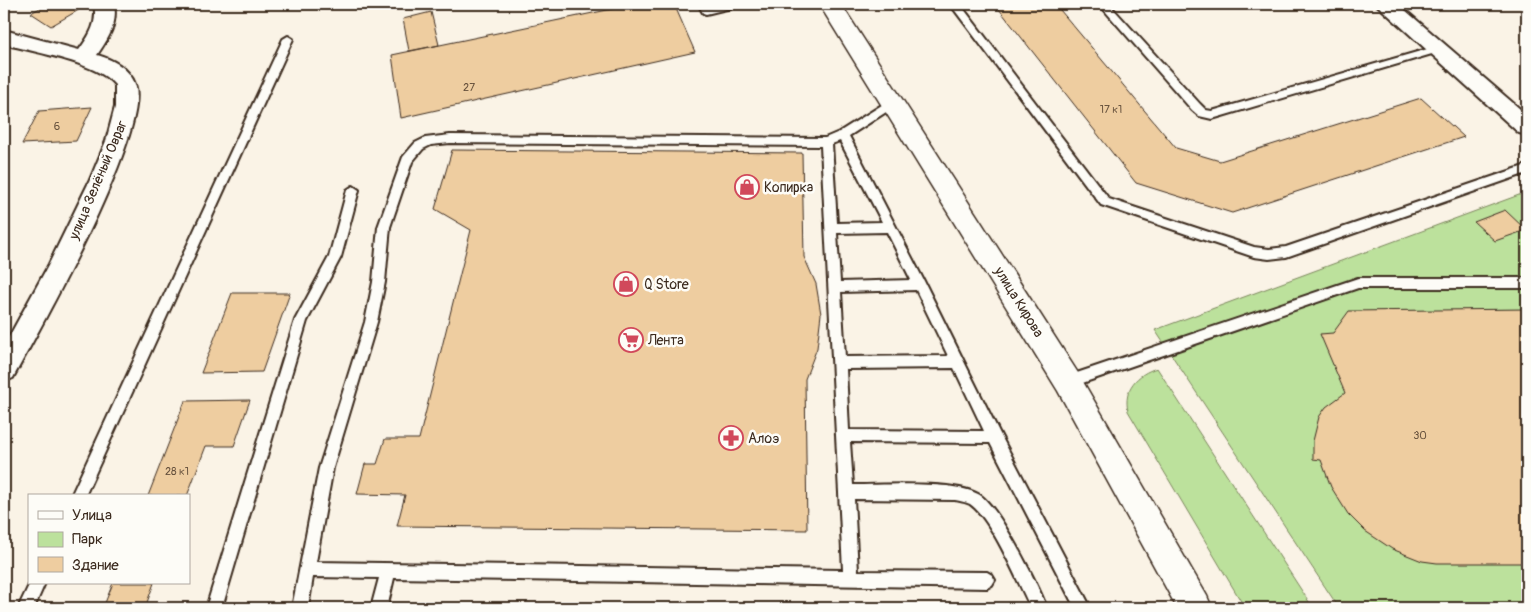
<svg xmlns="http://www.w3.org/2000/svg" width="1531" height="612" viewBox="0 0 1531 612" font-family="Pangolin,sans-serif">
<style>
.green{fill:#bce19c;stroke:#7c865d}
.building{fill:#eecda0;stroke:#3b2a1e}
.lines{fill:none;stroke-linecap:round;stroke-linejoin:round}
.service-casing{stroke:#3b2a1e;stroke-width:4}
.minor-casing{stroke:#3b2a1e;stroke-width:4}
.tertiary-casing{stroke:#3b2a1e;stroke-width:3}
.service{fill:#fdfcf7;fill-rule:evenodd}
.minor{fill:#fdfcf7;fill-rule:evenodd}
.tertiary{fill:#fdfcf7;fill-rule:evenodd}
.labels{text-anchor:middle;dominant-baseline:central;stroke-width:5;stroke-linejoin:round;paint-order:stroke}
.number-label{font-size:11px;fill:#68533e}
.street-label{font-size:14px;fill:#3b2a1e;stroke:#fdfcf7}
.poi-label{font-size:14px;fill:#3b2a1e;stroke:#fdfcf7;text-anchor:start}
</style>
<rect width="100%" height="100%" fill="#faf3e6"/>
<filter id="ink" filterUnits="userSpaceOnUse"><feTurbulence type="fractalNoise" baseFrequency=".02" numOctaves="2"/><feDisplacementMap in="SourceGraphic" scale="10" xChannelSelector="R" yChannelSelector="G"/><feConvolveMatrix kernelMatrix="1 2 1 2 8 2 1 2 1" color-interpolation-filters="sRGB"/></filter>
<g filter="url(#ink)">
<path class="green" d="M1527 192V608H1339L1155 330Z
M1157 368 1313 608H1245L1128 411C1123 389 1137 374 1157 368Z"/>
<path class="building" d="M47 4H89L51 26 31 13Z
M636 4H674L695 52 401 118 392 55Z
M995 4H1055L1176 148 1220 161 1421 98 1464 137 1232 213 1136 183Z
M431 12 439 45 409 51 403 19Z
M92 107 76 141 22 144 39 111Z
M452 150 802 153 804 257 816 284 821 314 817 348 805 379 807 530 397 526 405 495 357 494 365 464H377L385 439H419L471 230 435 209Z
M1505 210 1526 230 1495 241 1474 222Z
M232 293H290L262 372 201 373Z
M1527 309V563H1437L1422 561 1392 549 1365 531 1348 514 1331 487 1321 460 1313 459V441L1319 417 1326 407 1345 393 1320 334 1333 333 1349 311Z
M250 400 234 446H206L187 496H148L185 401Z
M113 583H154L145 608H103Z"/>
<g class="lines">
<defs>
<path id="service" d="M698 4H708L709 7 723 4H741L739 6 706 14 703 13Z
M950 4H960L1109 199 1254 247 1269 249 1286 247 1527 165V173L1286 257 1269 259 1254 257 1101 205Z
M1099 4H1109L1200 104 1206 110 1212 111 1438 46 1443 49 1442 51 1212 119 1199 116 1192 110Z
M288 36 293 39 85 496H71L283 39Z
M893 98 897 99 898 102 897 105 849 136 924 281 999 432 1091 608H1075L990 443 850 442 853 485C883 485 954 480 978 494 998 504 1038 585 1047 608H1031C1018 583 992 519 970 504 966 502 960 501 955 500L854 499 858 571 987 572 992 575 995 580 992 585 987 588 394 578 387 608H371L379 578 313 577 308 608H292L319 468 365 322 373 282 378 227 403 157 415 143 425 138 450 135 825 138 839 132ZM840 141 882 222 837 223 832 144ZM450 143 821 146 843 570 316 562 333 468 377 322 385 282 390 227 412 162 423 149 431 145ZM887 232 911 280 840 282 837 233ZM916 290 948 356 845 357 841 292ZM954 368 984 431 849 430 846 369Z
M353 186 359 190 341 257 307 321 222 608H206L295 320 329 257 347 190Z
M1358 278H1527V288H1358L1068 388 1063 386 1061 382 1063 378 1068 376Z
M30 583H45L34 608H18Z"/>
<path id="minor" d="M94 4H114C118 24 108 39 97 55 112 59 129 68 135 84 152 130 39 330 13 378L4 382V346L49 264 89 182 106 141 115 107V85C97 62 33 52 4 44V30L79 50C90 35 98 23 94 4Z
M1376 4H1398L1527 115V135L1519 133Z"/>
<path id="tertiary" d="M819 4H841L1078 373 1207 596 1212 608H1177L1058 391Z"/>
</defs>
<use href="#service" class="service-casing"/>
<use href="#minor" class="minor-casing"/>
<use href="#tertiary" class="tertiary-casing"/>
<use href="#service" class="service"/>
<use href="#minor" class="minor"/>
<use href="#tertiary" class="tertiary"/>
</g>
</g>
<defs>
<symbol id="shop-ring" viewBox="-11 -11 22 22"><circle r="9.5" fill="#fdfcf7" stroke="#d1495b" stroke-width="1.5"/><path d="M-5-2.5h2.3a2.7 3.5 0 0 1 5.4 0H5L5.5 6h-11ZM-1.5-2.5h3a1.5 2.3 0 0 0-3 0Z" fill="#d1495b"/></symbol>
<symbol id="supermarket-ring" viewBox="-11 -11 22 22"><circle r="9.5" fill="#fdfcf7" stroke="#d1495b" stroke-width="1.5"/><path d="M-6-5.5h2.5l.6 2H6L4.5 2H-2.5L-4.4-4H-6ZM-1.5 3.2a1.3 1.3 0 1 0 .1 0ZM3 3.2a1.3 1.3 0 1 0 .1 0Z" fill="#d1495b"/></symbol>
<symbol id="pharmacy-ring" viewBox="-11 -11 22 22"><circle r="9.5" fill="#fdfcf7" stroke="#d1495b" stroke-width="1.5"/><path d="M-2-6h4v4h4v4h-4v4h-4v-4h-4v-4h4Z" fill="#d1495b"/></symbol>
</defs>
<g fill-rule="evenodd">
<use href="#shop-ring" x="733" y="173" width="28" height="28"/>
<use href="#shop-ring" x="612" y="270" width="28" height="28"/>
<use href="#supermarket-ring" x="617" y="326" width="28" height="28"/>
<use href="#pharmacy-ring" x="717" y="424" width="28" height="28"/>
</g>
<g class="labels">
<g class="number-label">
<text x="469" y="87">27</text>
<text x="1111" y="109">17 к1</text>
<text x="57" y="126">6</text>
<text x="1420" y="435">30</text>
<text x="177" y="471">28 к1</text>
</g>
<g class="street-label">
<text transform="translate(98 180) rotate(-67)">улица Зелёный Овраг</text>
<text transform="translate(1019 302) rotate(58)">улица Кирова</text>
</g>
<g class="poi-label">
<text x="764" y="187">Копирка</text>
<text x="644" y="284">Q Store</text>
<text x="648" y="340">Лента</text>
<text x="748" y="438">Алоэ</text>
</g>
</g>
<rect width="1531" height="612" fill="none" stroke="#fdfcf7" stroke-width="20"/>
<rect x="10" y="10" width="1511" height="592" fill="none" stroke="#3b2a1e" stroke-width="2" filter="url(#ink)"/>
<rect x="28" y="494" width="162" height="90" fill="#fdfcf7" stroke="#afa8a0"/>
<rect x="38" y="511" width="25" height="8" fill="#fdfcf7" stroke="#afa8a0"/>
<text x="72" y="520" font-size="15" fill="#3b2a1e">Улица</text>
<rect x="38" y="532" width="25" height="15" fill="#bce19c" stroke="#afa8a0"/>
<text x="72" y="544" font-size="15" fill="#3b2a1e">Парк</text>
<rect x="38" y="557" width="25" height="15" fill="#eecda0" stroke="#afa8a0"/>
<text x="72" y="570" font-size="15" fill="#3b2a1e">Здание</text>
</svg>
